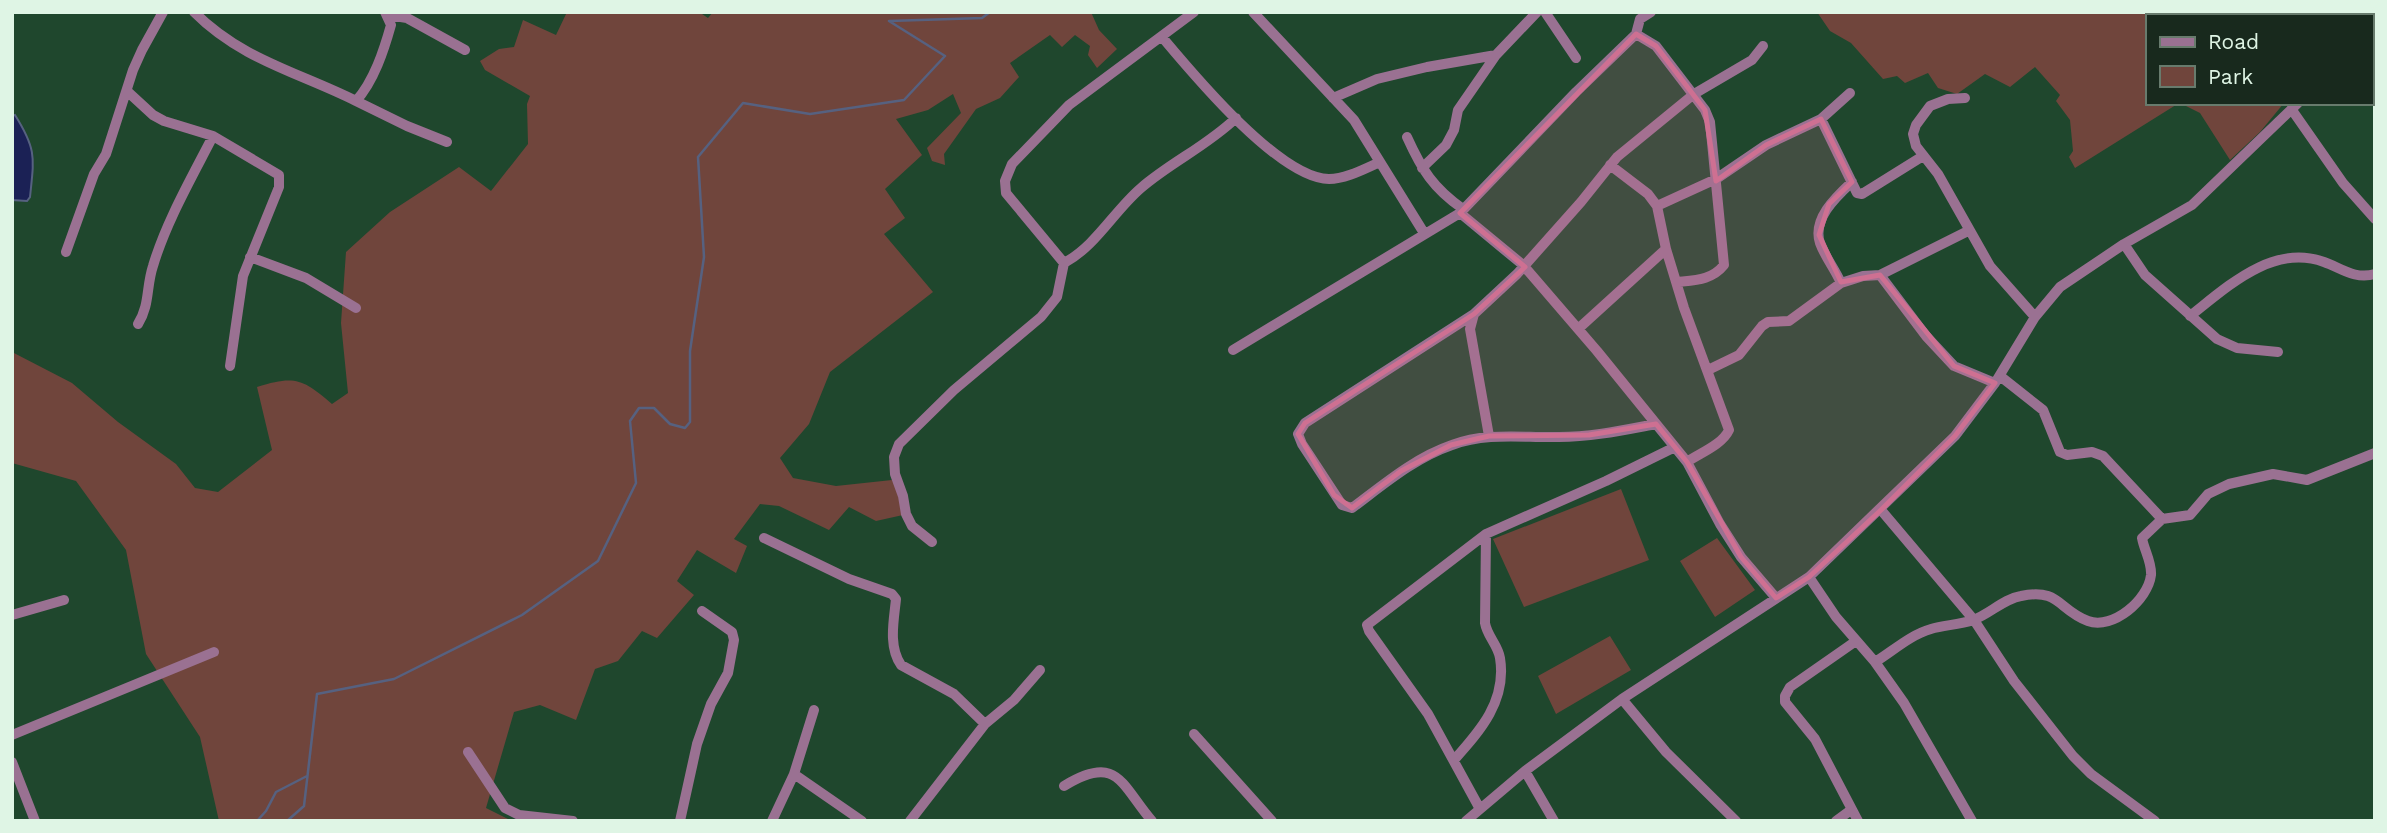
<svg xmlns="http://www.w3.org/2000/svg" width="2387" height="833" viewBox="0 0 2387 833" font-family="'Work Sans',sans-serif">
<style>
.green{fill:#70453c}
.water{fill:#1b2155;stroke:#566180;stroke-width:2}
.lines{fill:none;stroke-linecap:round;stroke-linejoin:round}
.stream{stroke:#566180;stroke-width:2.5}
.minor{stroke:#9a7192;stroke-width:10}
.marked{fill:#ce7092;fill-opacity:0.2;stroke:#ce7092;stroke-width:5;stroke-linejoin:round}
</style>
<rect width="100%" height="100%" fill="#1f472d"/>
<path class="green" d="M567 12H699L708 18 713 12H1091L1099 30 1117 49 1097 68 1088 55 1090 46 1075 35 1062 47 1050 35 1010 63 1019 77 1000 98 976 109 944 154 945 165 932 161 927 148 961 113 953 94 928 110 896 119 922 155 885 189 905 218 884 234 933 292 830 372 809 424 780 458 793 478 836 486 892 480 899 493 903 515 876 521 849 507 829 530 779 506 760 504 734 539 747 546 736 573 697 550 677 581 694 595 657 638 642 631 618 661 595 669 576 720 540 705 514 712 486 808 512 821H219L200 737 146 654 126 550 76 481 12 463V352L72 383 118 422 176 464 195 488 218 492 272 450 257 387C295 375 303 379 332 404L348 393 341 323 346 252 390 212 459 167 491 191 528 144 527 104 530 96 485 70 480 61 499 49 514 47 523 20 556 35Z
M1817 12H2347L2349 16H2147V103H2179L2075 168 2069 157 2073 151 2070 120 2056 101 2060 95 2035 67 2010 87 1985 74 1957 94 1938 88 1928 73 1905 83 1897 76 1883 79 1851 43 1830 31Z
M2180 103H2284L2260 132 2230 160 2200 113Z
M1621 489 1649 560 1524 607 1493 539Z
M1717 538 1755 590 1715 617 1680 561Z
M1610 636 1631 670 1556 714 1538 676Z"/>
<path class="water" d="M15 115C37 150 34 158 30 197L27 201 12 200V116Z"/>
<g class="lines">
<path class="stream" d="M257 821 266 811 276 792 307 776
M287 821 304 806 317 694 394 679 522 615 598 561 636 483 630 421 639 408H654L670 424 685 428 690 422V351L704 257 698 157 743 103 810 114 904 100 945 56 889 21 982 18 990 12"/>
<path class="minor" d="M194 12C242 60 298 72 356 101 374 81 384 50 391 25L385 12
M1253 12 1354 120 1424 233
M1545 12 1576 58
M388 15 407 18 465 50
M2371 27 2375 25
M1636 34 1640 19 1651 12
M1162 37C1193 74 1280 179 1329 179 1346 179 1364 169 1380 162
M128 92 153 115 164 121 213 136 279 175V187L243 276 230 366
M1333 98 1377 79 1427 67 1496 55 1537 12
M1965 98 1948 99 1930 106 1916 125 1913 134 1916 146 1938 174 1990 266 2035 317
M356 101 407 126 447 142
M2292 110 2343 183 2375 219
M1821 119 1857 193 1862 194 1923 156
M1407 137C1422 170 1433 188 1463 209
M1610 165 1648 194 1657 206
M1422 168 1446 145 1454 130 1458 110 1496 55
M1460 213 1576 92 1636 34 1656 46 1705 110 1710 122 1724 265C1712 280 1696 280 1677 282
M2124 244 2145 275 2217 339 2237 348 2278 352
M66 252 94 174 106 154 133 70 142 50 163 12
M250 257 306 278 356 308
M1064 263 1006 193 1005 181 1012 164 1069 105 1194 12
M1880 275 1926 336 1954 366 1995 383
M1841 283C1835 269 1825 257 1820 243 1812 219 1836 197 1852 182
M1474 314 1305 423 1298 434 1302 444 1342 505 1352 508C1383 485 1414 458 1452 445 1487 432 1523 438 1559 437 1592 437 1624 430 1656 424
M2190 316C2227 287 2273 243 2324 262 2341 268 2355 280 2375 274
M138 324C150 305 146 287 153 266 166 222 192 177 213 136
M1578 329 1666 249
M1233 350 1460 213 1523 265 1597 351 1687 462 1720 524 1741 557 1776 598
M1708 370 1739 355 1762 326 1768 322 1789 321 1841 283 1863 276 1880 275 1968 231
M1489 436 1470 329 1474 314 1517 274 1581 202 1617 157 1694 94 1752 60 1763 46
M1687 462C1700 453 1722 445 1729 430L1684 308 1666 249 1657 206 1716 179 1766 145 1821 119 1850 93
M1881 510 1974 620 2014 681 2073 756 2091 774 2155 821
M2162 519 2190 515 2208 494 2229 484 2273 474 2307 480 2375 453
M764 538 849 579 892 594 896 599C894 620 888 646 901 665L954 694 985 724
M932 542 912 526 906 514 903 496 895 474 894 457 899 444 954 390 1041 317 1057 297 1064 263C1096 246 1114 211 1141 188 1171 162 1207 146 1236 118
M1809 577 1836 617 1875 662 1904 703 1972 821
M12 615 64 600
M1856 641 1790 687 1785 696V702L1815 739 1858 821
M1875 662C1893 651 1910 635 1931 629 1944 625 1959 625 1973 620 1990 614 2003 599 2021 596 2060 588 2058 610 2088 621 2113 630 2148 600 2151 575 2152 562 2144 550 2142 538L2162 519 2103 456 2092 452 2067 455 2060 452 2043 410 2000 376
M1622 699 1666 752 1736 821
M1194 734 1272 821
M12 735 214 652
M468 752 505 808 519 815 573 821
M1454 760C1480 731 1507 701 1500 658 1498 645 1487 636 1485 623L1486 534
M12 762 35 821
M1525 771 1554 821
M794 774 862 821
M1064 786C1118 753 1121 785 1152 821
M1480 809 1428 714 1369 631 1367 625 1486 534 1606 481 1675 447
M680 821 697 744 711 704 728 673 734 640 732 632 702 611
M772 821 794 774 814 710
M910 821 985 724 1014 700 1040 670
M1466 821 1525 771 1622 699 1809 577 1955 436 1995 383 2035 317 2060 287 2124 244 2192 205 2298 103
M1836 821 1851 810"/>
</g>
<path class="marked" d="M1636 34 1656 46 1705 110 1716 181 1766 145 1821 119 1852 182 1829 204 1819 235 1841 282 1880 275 1954 366 1995 383 1955 436 1881 510 1809 577 1776 598 1741 557 1687 462 1656 424 1589 435 1489 436 1451 445 1401 471 1352 508 1334 495 1298 434 1305 423 1474 314 1525 267 1460 213Z"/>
<rect width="2387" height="833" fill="none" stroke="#dff5e5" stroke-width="28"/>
<rect x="2146" y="14" width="228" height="91" fill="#18291d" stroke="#687b6d" stroke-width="2"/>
<rect x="2160" y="37" width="35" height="10" fill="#9a7192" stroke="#687b6d" stroke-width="2"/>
<text x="2208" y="49" font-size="21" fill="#dff5e5">Road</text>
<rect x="2160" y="66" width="35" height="21" fill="#70453c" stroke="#687b6d" stroke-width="2"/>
<text x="2208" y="84" font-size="21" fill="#dff5e5">Park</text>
</svg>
